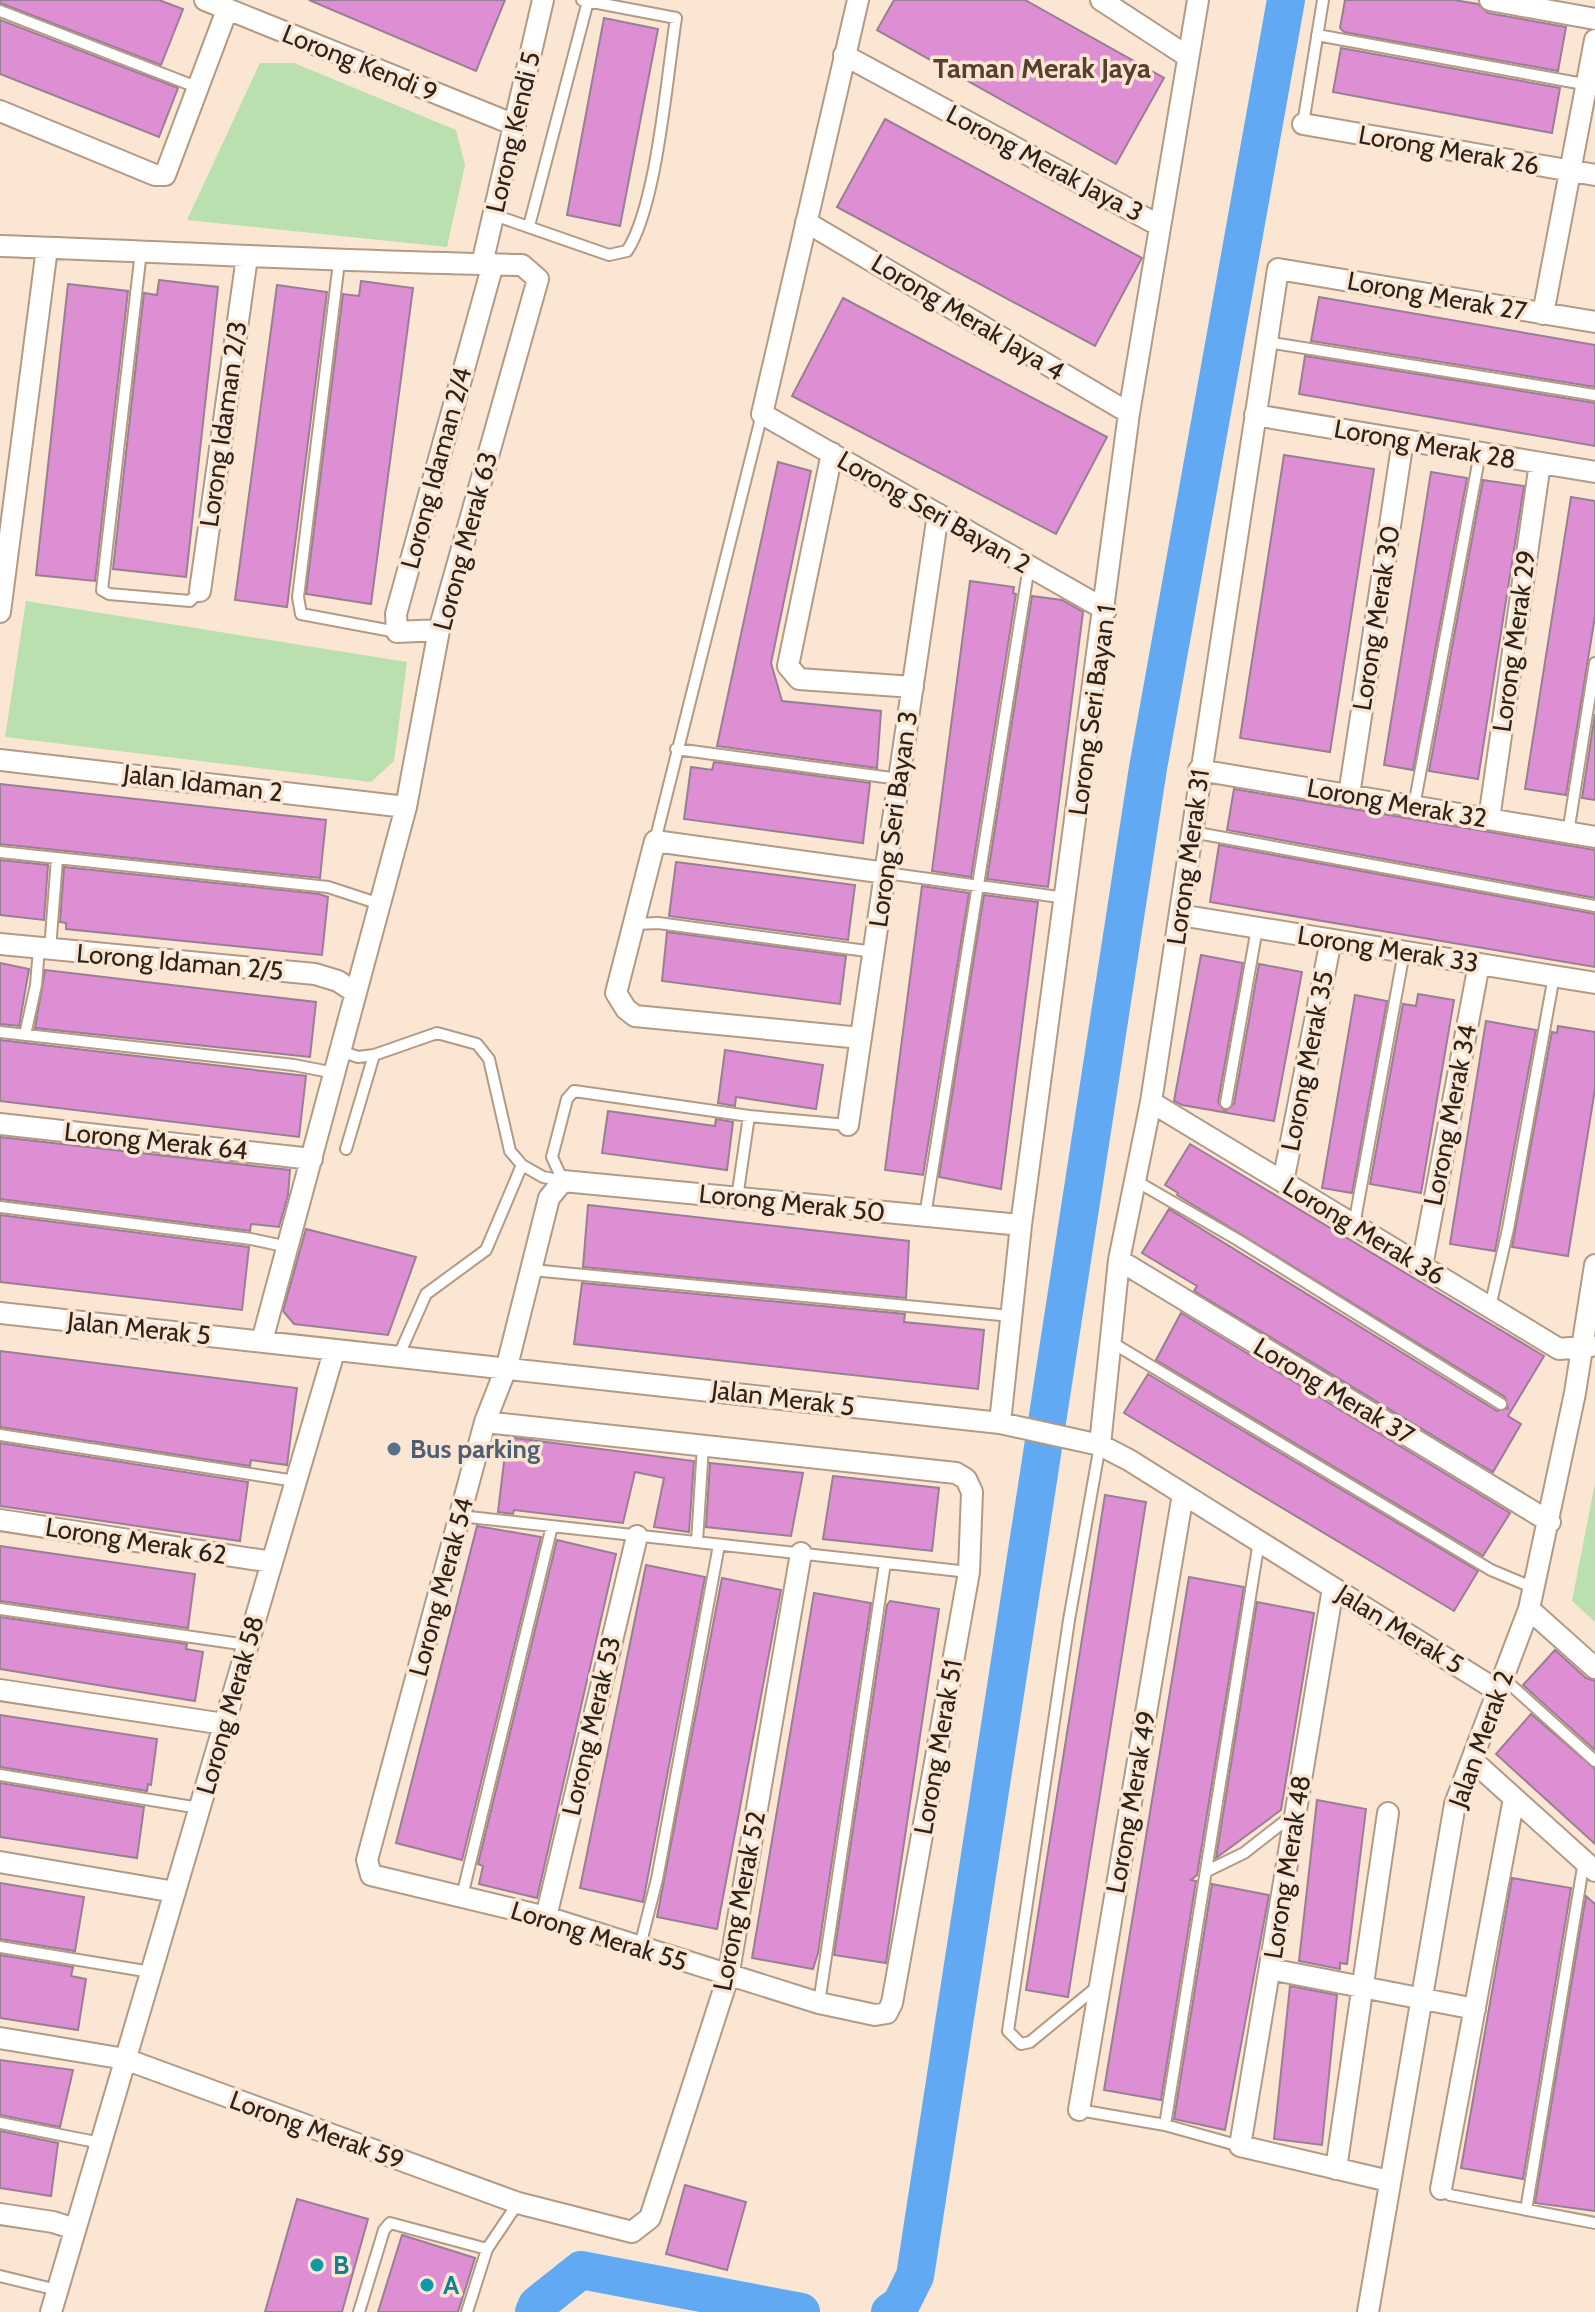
<svg xmlns="http://www.w3.org/2000/svg" width="1595" height="2312" viewBox="0 0 1595 2312" font-family="Cabin,sans-serif">
<style>
.green{fill:#b9e0ae}
.lines{fill:none;stroke-linecap:round;stroke-linejoin:round}
.river{stroke:#61aaf3;stroke-width:38}
.building{fill:#de8fd4;stroke:#987f94;stroke-width:2}
.lane-casing{stroke:#b39a85;stroke-width:14}
.street-casing{stroke:#b39a85;stroke-width:24}
.lane{stroke:#fff;stroke-width:10}
.street{stroke:#fff;stroke-width:20}
.service-dot{fill:#5c6f8a;stroke:#fbe6d3;stroke-width:3}
.culture-dot{fill:#0f9aa8;stroke:#fbe6d3;stroke-width:3}
.labels{text-anchor:middle;dominant-baseline:central;stroke-width:7;stroke-linejoin:round;paint-order:stroke}
.street-label{font-size:26px;fill:#2c231a;stroke:#fbe6d3}
.service-label{font-size:26px;font-weight:bold;fill:#4e5e75;stroke:#fbe6d3;text-anchor:start}
.culture-label{font-size:26px;font-weight:bold;fill:#0d838f;stroke:#fbe6d3;text-anchor:start}
.neighbourhood-label{font-size:28px;font-weight:bold;fill:#56412d;stroke:#fbe6d3}
</style>
<rect width="100%" height="100%" fill="#fbe6d3"/>
<path class="green" d="M260 63H294L456 130 465 165 447 247 187 220Z
M26 601 407 662 394 761 371 782 5 737Z
M1595 1483V1622L1572 1601Z"/>
<g class="lines">
<path class="river" d="M534 2312 537 2305 581 2270 801 2312
M890 2312 901 2304 915 2276 1148 768 1286 0"/>
</g>
<path class="building" d="M0 0H159L183 9 161 65 0 3Z
M309 0H505L476 71Z
M894 0H1025L1164 78 1116 164 877 30Z
M1345 0H1454L1478 4 1488 13 1566 27 1558 71 1344 32 1340 28Z
M604 18 658 29 620 226 567 215Z
M0 20 178 88 159 137 0 74Z
M1341 48 1560 88 1552 133 1333 92Z
M885 119 1142 258 1095 346 837 207Z
M159 280 218 287 186 577 113 569 144 293 157 295Z
M361 281 413 288 371 604 306 594 343 294 359 296Z
M68 284 128 291 95 581 36 575Z
M277 285 327 292 287 607 235 600Z
M1319 297 1595 345V387L1311 341Z
M843 298 1107 437 1056 534 792 396Z
M1305 356 1595 403V446L1299 394Z
M1284 455 1374 469 1330 752 1240 738Z
M778 462 811 471 771 663 782 701 881 711 877 768 717 746Z
M1431 472 1467 478 1413 770 1384 765Z
M1483 480 1524 486 1478 779 1429 771Z
M1571 497 1595 501V616L1566 795 1525 789Z
M970 581 1014 587 1013 593 1016 594 971 877 932 871Z
M1032 596 1062 600 1083 612 1048 887 987 879Z
M1595 714V800L1582 798Z
M714 762 870 783 863 843 684 819 691 767 712 770Z
M0 784 326 820 320 878 0 844Z
M1234 789 1595 850V898L1227 830Z
M1219 845 1595 914V967L1210 902Z
M0 860 48 865 44 920 0 915Z
M676 862 855 885 848 940 669 916Z
M64 867 319 894 328 897 322 955 66 929V923L60 922Z
M922 886 969 893 923 1175 885 1170Z
M984 895 1038 902 1001 1189 939 1177Z
M667 932 846 956 840 1004 662 981Z
M1201 955 1243 963 1218 1102 1225 1111 1234 1104 1259 964 1302 972 1274 1121 1182 1105 1174 1101Z
M0 963 29 969 19 1026 0 1024Z
M45 970 316 1002 310 1057 35 1028Z
M1418 994 1454 1000 1421 1193 1370 1184 1403 1004 1416 1006Z
M1355 995 1387 1001 1352 1193 1322 1188Z
M1486 1021 1536 1030 1495 1251 1450 1244Z
M1558 1026 1595 1032V1089L1568 1256 1512 1247 1552 1032 1557 1033Z
M0 1040 306 1076 299 1137 0 1101Z
M725 1050 823 1065 816 1109 736 1097 735 1106 718 1103Z
M608 1111 715 1126 716 1119 733 1122 727 1170 602 1153Z
M0 1137 290 1170 288 1195 279 1227 251 1224 250 1231 0 1199Z
M1190 1144 1544 1356 1508 1416 1521 1424 1493 1472 1194 1291 1197 1286 1142 1253 1169 1209 1497 1411 1508 1408 1505 1397 1177 1195 1178 1193 1165 1185Z
M588 1205 909 1241 906 1298 583 1267Z
M0 1215 249 1247 242 1310 0 1282Z
M306 1229 416 1257 388 1335 294 1324 283 1311Z
M582 1283 905 1314 904 1322 984 1330 978 1389 574 1344Z
M1181 1313 1510 1513 1483 1556 1156 1360Z
M0 1351 297 1388 287 1465 251 1460 250 1466 0 1427Z
M1148 1374 1478 1571 1454 1611 1124 1413Z
M507 1437 694 1461 689 1532 654 1527 664 1478 635 1472 623 1523 514 1510 513 1514 498 1512Z
M0 1443 248 1482 240 1541 0 1506Z
M710 1463 803 1473 791 1536 706 1527Z
M833 1476 939 1488 932 1551 823 1539Z
M1105 1495 1146 1502 1068 1997 1026 1990Z
M477 1526 541 1537 462 1860 396 1843Z
M557 1540 616 1554 537 1898 479 1884 483 1866 478 1864Z
M0 1546 195 1574 188 1628 0 1601Z
M646 1565 705 1577 643 1902 580 1888Z
M1189 1577 1244 1587 1197 1875 1191 1880 1196 1881 1161 2100 1104 2090Z
M722 1578 781 1590 717 1929 657 1917Z
M814 1593 871 1603 818 1953 813 1969 752 1958Z
M890 1601 939 1609 886 1963 834 1955 887 1605Z
M1257 1602 1314 1613 1281 1810 1216 1858Z
M0 1617 187 1644 186 1649 203 1652 195 1701 0 1669Z
M1555 1650 1586 1678 1595 1681V1750L1523 1685Z
M1531 1714 1595 1769V1844L1496 1754Z
M0 1715 157 1739 151 1785 148 1784 147 1791 0 1767Z
M0 1783 144 1807 137 1858 0 1837Z
M1317 1800 1366 1809 1347 1964 1340 1963V1969L1299 1961Z
M1512 1878 1571 1888 1523 2179 1461 2168Z
M0 1883 84 1897 75 1951 0 1939Z
M1212 1884 1269 1895 1225 2130 1174 2119Z
M1586 1896 1595 1904V2211L1535 2203Z
M0 1955 73 1967 71 1976 86 1979 78 2030 0 2018Z
M1290 1986 1337 1995 1322 2145 1274 2139Z
M0 2060 73 2070 60 2127 0 2115Z
M0 2131 58 2143 51 2196 0 2188Z
M685 2185 746 2202 727 2270 666 2254Z
M297 2199 368 2219 342 2312H265Z
M402 2235 475 2258 458 2312H378Z"/>
<g class="lines">
<defs>
<path id="lane" d="M0 11 199 88
M1317 35 1589 85
M1303 124 1323 0
M494 215 609 255 627 251C657 206 667 75 676 18L582 0
M529 226 588 1
M141 251 102 590 109 594 190 601 200 591
M339 262 298 597 301 614 397 632
M1267 342 1595 395
M676 749 899 779
M1414 806 1480 453
M1192 832 1595 906
M1568 833 1595 663
M655 841 762 414
M0 852 328 887 380 904
M886 873 1066 898
M634 924 658 923 874 952
M50 949 57 859
M0 1032 294 1065 335 1073
M25 1035 36 985 39 948
M340 1051 358 1057 374 1055 437 1033 477 1044 489 1059 510 1151 522 1165 543 1177 563 1181
M1226 1103 1257 928
M346 1149 374 1055
M563 1181 552 1157 567 1099 574 1091 749 1116 848 1125
M1136 1181 1238 1240 1501 1404
M737 1198 749 1116
M0 1207 251 1239 288 1247
M925 1216 1029 566
M1354 1225 1404 952
M532 1270 1011 1316
M1490 1307 1508 1229 1554 976
M1111 1342 1491 1570 1534 1588
M398 1357 426 1294 486 1250 522 1165
M0 1435 295 1481
M460 1516 969 1572
M697 1542 703 1446
M0 1609 247 1645
M1503 1678 1595 1761
M0 1775 199 1808
M1207 1871 1244 1853 1294 1814
M462 1896 552 1526
M640 1946 657 1879 719 1545
M0 1947 151 1972
M1098 1986 1030 2042 1021 2044 1008 2031 1069 1620 1100 1445
M819 2003 885 1563
M1079 2110 1165 2125 1240 2146
M0 2123 101 2143
M1165 2125 1259 1541
M1441 2189 1450 2195 1595 2223
M1526 2210 1584 1861
M0 2276 57 2290
M359 2312 384 2230 390 2223 487 2249
M467 2312 487 2249 518 2203"/>
<path id="street" d="M205 0 515 125
M858 0 762 414 1106 610
M1101 0 1187 56
M1490 0 1595 19
M844 55 1160 226
M0 111 155 175H165L227 10
M1303 124 1595 175
M806 222 1129 413
M0 246C174 252 348 262 522 265L538 279 439 630 406 807 262 1341
M482 264 543 0
M1543 314 1595 40
M1255 415 1595 472
M832 453 788 666 799 679 913 687
M200 591 247 257
M0 612 47 248
M439 630 397 632 396 614 493 264
M0 760 406 807
M1199 770 1595 837
M1349 795 1403 440
M1489 819 1540 463
M1180 915 1595 983
M0 944 315 974 338 981 356 993
M861 1038 635 1016 626 1009 616 993 655 841 886 873
M1151 1102 1559 1349 1591 1346
M0 1124 312 1159
M848 1125 938 514
M1283 1182 1331 940
M1119 1260 1550 1522
M1422 1266 1479 964
M0 1313 1000 1423 1100 1445 1129 1460 1498 1691
M485 1422 956 1473 966 1479 972 1492 969 1572 892 2003 887 2013 875 2015 819 2003 546 1917 371 1875 367 1860 485 1422 507 1366 549 1198 563 1181 1021 1225
M1000 1423 1021 1225 1129 413 1198 0
M1100 1445 1119 1260 1151 1102 1278 269 1595 322
M0 1520 272 1562
M1333 1588 1240 2146 1389 2181
M1529 1609 1595 1668
M0 1690 224 1724
M1472 1760 1595 1871
M0 1862 175 1892
M546 1917 637 1536
M1270 1969 1475 2009
M0 2038 125 2059 518 2203 632 2232 650 2218 728 1977 801 1553
M1079 2110 1183 1494
M1336 2169 1388 1813
M1441 2189 1514 1798
M0 2214 53 2222 75 2229
M51 2312 334 1352
M1368 2312 1455 1804 1529 1609 1575 1393 1595 1265"/>
</defs>
<use href="#lane" class="lane-casing"/>
<use href="#street" class="street-casing"/>
<use href="#lane" class="lane"/>
<use href="#street" class="street"/>
</g>
<circle class="service-dot" cx="394" cy="1449" r="8"/>
<g class="culture-dot">
<circle cx="317" cy="2265" r="8"/>
<circle cx="427" cy="2285" r="8"/>
</g>
<g class="labels">
<g class="street-label">
<text transform="translate(360 63) rotate(22)">Lorong Kendi 9</text>
<text transform="translate(513 132) rotate(-77)">Lorong Kendi 5</text>
<text transform="translate(1449 150) rotate(10)">Lorong Merak 26</text>
<text transform="translate(1045 163) rotate(28)">Lorong Merak Jaya 3</text>
<text transform="translate(1437 296) rotate(10)">Lorong Merak 27</text>
<text transform="translate(968 317) rotate(31)">Lorong Merak Jaya 4</text>
<text transform="translate(223 424) rotate(-82)">Lorong Idaman 2/3</text>
<text transform="translate(1425 444) rotate(10)">Lorong Merak 28</text>
<text transform="translate(436 468) rotate(-75)">Lorong Idaman 2/4</text>
<text transform="translate(934 512) rotate(30)">Lorong Seri Bayan 2</text>
<text transform="translate(465 541) rotate(-75)">Lorong Merak 63</text>
<text transform="translate(1376 618) rotate(-81)">Lorong Merak 30</text>
<text transform="translate(1514 641) rotate(-82)">Lorong Merak 29</text>
<text transform="translate(1092 710) rotate(-82)">Lorong Seri Bayan 1</text>
<text transform="translate(203 783) rotate(7)">Jalan Idaman 2</text>
<text transform="translate(1397 803) rotate(10)">Lorong Merak 32</text>
<text transform="translate(893 819) rotate(-82)">Lorong Seri Bayan 3</text>
<text transform="translate(1188 857) rotate(-82)">Lorong Merak 31</text>
<text transform="translate(1388 949) rotate(9)">Lorong Merak 33</text>
<text transform="translate(180 962) rotate(5)">Lorong Idaman 2/5</text>
<text transform="translate(1307 1061) rotate(-79)">Lorong Merak 35</text>
<text transform="translate(1450 1115) rotate(-79)">Lorong Merak 34</text>
<text transform="translate(156 1141) rotate(6)">Lorong Merak 64</text>
<text transform="translate(792 1203) rotate(6)">Lorong Merak 50</text>
<text transform="translate(1364 1231) rotate(31)">Lorong Merak 36</text>
<text transform="translate(139 1328) rotate(6)">Jalan Merak 5</text>
<text transform="translate(1334 1391) rotate(31)">Lorong Merak 37</text>
<text transform="translate(783 1398) rotate(7)">Jalan Merak 5</text>
<text transform="translate(136 1541) rotate(9)">Lorong Merak 62</text>
<text transform="translate(441 1587) rotate(-75)">Lorong Merak 54</text>
<text transform="translate(1400 1629) rotate(32)">Jalan Merak 5</text>
<text transform="translate(230 1705) rotate(-74)">Lorong Merak 58</text>
<text transform="translate(591 1726) rotate(-77)">Lorong Merak 53</text>
<text transform="translate(1481 1739) rotate(-70)">Jalan Merak 2</text>
<text transform="translate(938 1747) rotate(-80)">Lorong Merak 51</text>
<text transform="translate(1131 1802) rotate(-80)">Lorong Merak 49</text>
<text transform="translate(1287 1867) rotate(-81)">Lorong Merak 48</text>
<text transform="translate(739 1901) rotate(-79)">Lorong Merak 52</text>
<text transform="translate(599 1936) rotate(17)">Lorong Merak 55</text>
<text transform="translate(317 2130) rotate(20)">Lorong Merak 59</text>
</g>
<g class="service-label">
<text x="410" y="1449">Bus parking</text>
</g>
<g class="culture-label">
<text x="333" y="2265">B</text>
<text x="443" y="2285">A</text>
</g>
<g class="neighbourhood-label">
<text x="1042" y="68">Taman Merak Jaya</text>
</g>
</g>
</svg>
